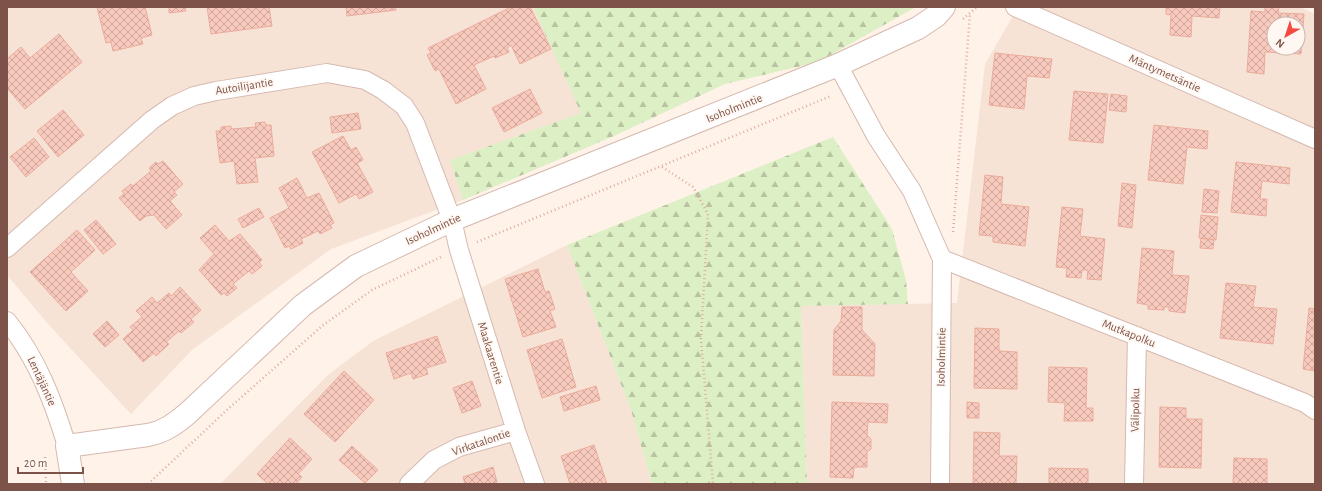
<svg xmlns="http://www.w3.org/2000/svg" width="1322" height="491" viewBox="0 0 1322 491" font-family="'Alegreya Sans',sans-serif">
<style>
.residential{fill:#f7e2d6;fill-rule:evenodd}
.forest{fill:url(#forest-firs)}
.building{fill:url(#building-cross-hatch);stroke:#ecac9b;fill-rule:evenodd}
.lines{fill:none;stroke-linecap:round;stroke-linejoin:round}
.minor-casing{stroke:#d5b9af;stroke-width:20}
.tertiary-casing{stroke:#d5b9af;stroke-width:24}
.path{stroke:#ddac9f;stroke-width:2.5;stroke-dasharray:1 3;stroke-linecap:butt}
.minor{stroke:#fff;stroke-width:18}
.tertiary{stroke:#fff;stroke-width:22}
.labels{text-anchor:middle;dominant-baseline:central;stroke-width:3.5;stroke-linejoin:round;paint-order:stroke}
.street-label{font-size:12px;fill:#7d5248;stroke:#fff7f1}
</style>
<defs>
<pattern id="forest-firs" width="22" height="20" patternUnits="userSpaceOnUse"><rect width="22" height="20" fill="#ddefc4"/><path d="M5 1l3.5 6h-7zM16 11l3.5 6h-7z" fill="#b8c4a1"/></pattern>
<pattern id="building-cross-hatch" width="8" height="8" patternUnits="userSpaceOnUse"><rect width="8" height="8" fill="#f7cabd"/><path d="M0 0l8 8M0 8l8-8" fill="none" stroke="#cda79c"/></pattern>
</defs>
<rect width="100%" height="100%" fill="#fff2e8"/>
<path class="residential" d="M7 7H533L582 113 450 160 463 200 331 249 192 350 131 414 48 324 7 275Z
M1018 7H1300L1315 14V484H807L801 306 957 303 985 64ZM1274 24H1298V48H1274Z
M567 245 631 410 652 484H220L329 374 373 341Z"/>
<path class="forest" d="M533 7H916L818 62 725 84 614 136 463 200 450 160 581 113Z
M833 137 892 229 906 280 908 304 801 306 807 484H652L631 410 567 245Z"/>
<path class="building" d="M97 7H129V9L145 7 152 35 141 38 143 44 113 51 111 42 106 43Z
M169 7H185L186 11 169 13Z
M207 7H269L272 26 211 34Z
M346 7H395L396 10 347 16Z
M511 7H530L551 49 520 64 511 45 507 48 509 52 495 58 494 56 474 65 486 89 456 104 439 69 435 71 427 55 431 53 428 48Z
M1166 7H1220L1219 18 1192 16 1191 37 1170 35 1171 15 1166 14Z
M1265 7H1279L1278 13 1304 14 1301 54 1265 52 1264 74 1247 72 1251 11 1265 12ZM1274 24H1298V48H1274Z
M59 34 82 62 25 109 7 88V59L21 47 30 58Z
M995 53 1052 59 1049 78 1027 76 1024 109 989 105Z
M530 89 542 113 504 132 492 108Z
M1074 91 1108 94 1103 143 1069 140Z
M1111 94 1127 96 1126 112 1109 110Z
M63 110 84 135 58 157 37 131Z
M358 113 361 129 332 133 330 117Z
M265 122 266 125H271L274 156 255 158 258 182 237 184 234 161 220 163 216 131H221V127L231 126V129L256 127 255 123Z
M1154 125 1208 131 1207 149 1187 147 1183 184 1148 180Z
M343 136 351 150 356 147 363 160 357 163 373 192 359 199 356 194 339 203 312 152Z
M34 138 49 157 26 177 10 157Z
M163 161 183 184 174 192 177 195 170 201 182 215 166 229 154 215 146 216 140 221 119 198 124 194 122 191 131 184 133 186 151 171 149 168 156 162 158 164Z
M1236 162 1290 168 1289 184 1262 181 1260 199H1267L1266 216 1231 212Z
M985 175 1003 177 1001 204 1029 207 1025 246 993 242V236L979 235Z
M297 178 307 198 319 193 334 223 330 225 332 228 320 234 318 231 301 239 303 243 291 249 289 246 285 248 270 218 289 208 279 188Z
M1122 183 1136 185 1132 228 1118 226Z
M1204 189 1219 191 1217 213 1202 212Z
M1062 207 1083 209 1080 236 1105 239 1101 280 1087 279 1088 270H1082L1081 278 1066 277 1067 268 1056 267Z
M259 208 264 217 243 228 238 219Z
M1201 215 1218 217 1216 240 1199 238Z
M96 220 116 244 103 254 84 230Z
M215 225 229 241 240 234 262 260 259 262 262 266 252 274 249 271 233 284 237 288 227 296 224 293 221 295 199 270 214 254 200 238Z
M77 230 95 250 71 272 88 291 66 311 30 272Z
M1201 238 1214 240 1213 249 1200 248Z
M1142 248 1174 251 1172 275 1189 276 1185 313 1169 311V307H1164V310L1148 309V305L1137 303Z
M538 269 545 292 549 291 555 309 550 311 556 327 523 337 505 279Z
M1226 283 1256 286 1253 307 1277 309 1273 344 1220 338Z
M180 287 201 310 191 319 194 322 181 333 179 331 166 342 169 344 156 356 154 353 143 362 123 339 133 330 130 327 142 317 136 311 152 297 157 303 169 293 171 296Z
M842 307H862V330L875 344 874 376 833 375 834 330 841 321Z
M1309 308 1315 309V371L1303 369Z
M107 321 119 335 105 347 93 334Z
M975 328 999 329V351L1017 352V389L974 388Z
M437 336 446 362 426 368 428 374 413 379 411 373 394 379 386 353Z
M562 339 576 387 542 398 527 350Z
M1049 367 1087 368 1086 408H1093V421H1064L1065 403 1048 402Z
M344 371 374 400 335 442 304 414Z
M472 381 481 406 462 413 453 388Z
M596 386 600 400 564 411 560 397Z
M832 402 888 404 887 423 868 422 867 435 871 439V449L867 452V467H854L853 478 830 477Z
M967 402 979 403V418H967Z
M1160 407 1186 408V419H1202L1201 468 1159 467Z
M974 432 1000 433 999 456H1017L1016 484H973Z
M290 438 312 459 298 474 302 477 296 484H268L257 474Z
M594 445 607 484H570L561 456Z
M352 446 378 470 365 483 339 460Z
M1234 458 1267 459V484H1233Z
M493 467 497 482 491 484H465L463 477Z
M1049 468 1088 469V484H1049Z"/>
<g class="lines">
<defs>
<path id="minor" d="M1015 7 1315 139
M838 65 876 136 912 191 942 259 940 484
M7 248 152 120 172 106 194 96 216 91 327 73 365 80 383 90 404 106 415 123 452 220 459 250 516 431 535 484
M942 259 1305 403 1315 410
M7 321C37 358 53 400 67 446
M409 484 434 460 459 447 516 431
M1134 484 1137 336"/>
<path id="tertiary" d="M73 484 67 446 148 435C164 432 175 424 188 413L303 305 356 266 452 220 838 65 918 28 936 16 944 7"/>
</defs>
<use href="#minor" class="minor-casing"/>
<use href="#tertiary" class="tertiary-casing"/>
<path class="path" d="M963 19 977 7
M662 167 693 187 708 214 701 339 713 484
M953 232 970 14
M477 242 831 96
M45 457 46 484
M148 484 228 409 322 326 372 290 441 257"/>
<use href="#minor" class="minor"/>
<use href="#tertiary" class="tertiary"/>
</g>
<g class="labels">
<g class="street-label">
<text transform="translate(1165 73) rotate(24)">Mäntymetsäntie</text>
<text transform="translate(244 86) rotate(-9)">Autoilijantie</text>
<text transform="translate(734 108) rotate(-22)">Isoholmintie</text>
<text transform="translate(433 229) rotate(-25)">Isoholmintie</text>
<text transform="translate(1129 333) rotate(22)">Mutkapolku</text>
<text transform="translate(491 353) rotate(73)">Maakaarentie</text>
<text transform="translate(941 357) rotate(-89)">Isoholmintie</text>
<text transform="translate(42 381) rotate(65)">Lentäjäntie</text>
<text transform="translate(1135 410) rotate(-89)">Välipolku</text>
<text transform="translate(481 442) rotate(-19)">Virkatalontie</text>
</g>
</g>
<rect width="1322" height="491" fill="none" stroke="#7d5248" stroke-width="16"/>
<g transform="translate(1286 36) rotate(219)"><circle r="19" fill="#fff7f1" stroke="#cbb5ad"/>
<path d="M0-3L7 15L0 10L-7 15Z" fill="#f54941"/>
<text y="-6" font-size="11" font-weight="bold" text-anchor="middle" fill="#7d5248">N</text>
</g>
<path d="M18 467v6h65v-6" fill="none" stroke="#7d5248" stroke-width="2"/>
<text x="24" y="467" font-size="12" fill="#7d5248" stroke="#fff7f1" stroke-width="3" paint-order="stroke">20 m</text>
</svg>
